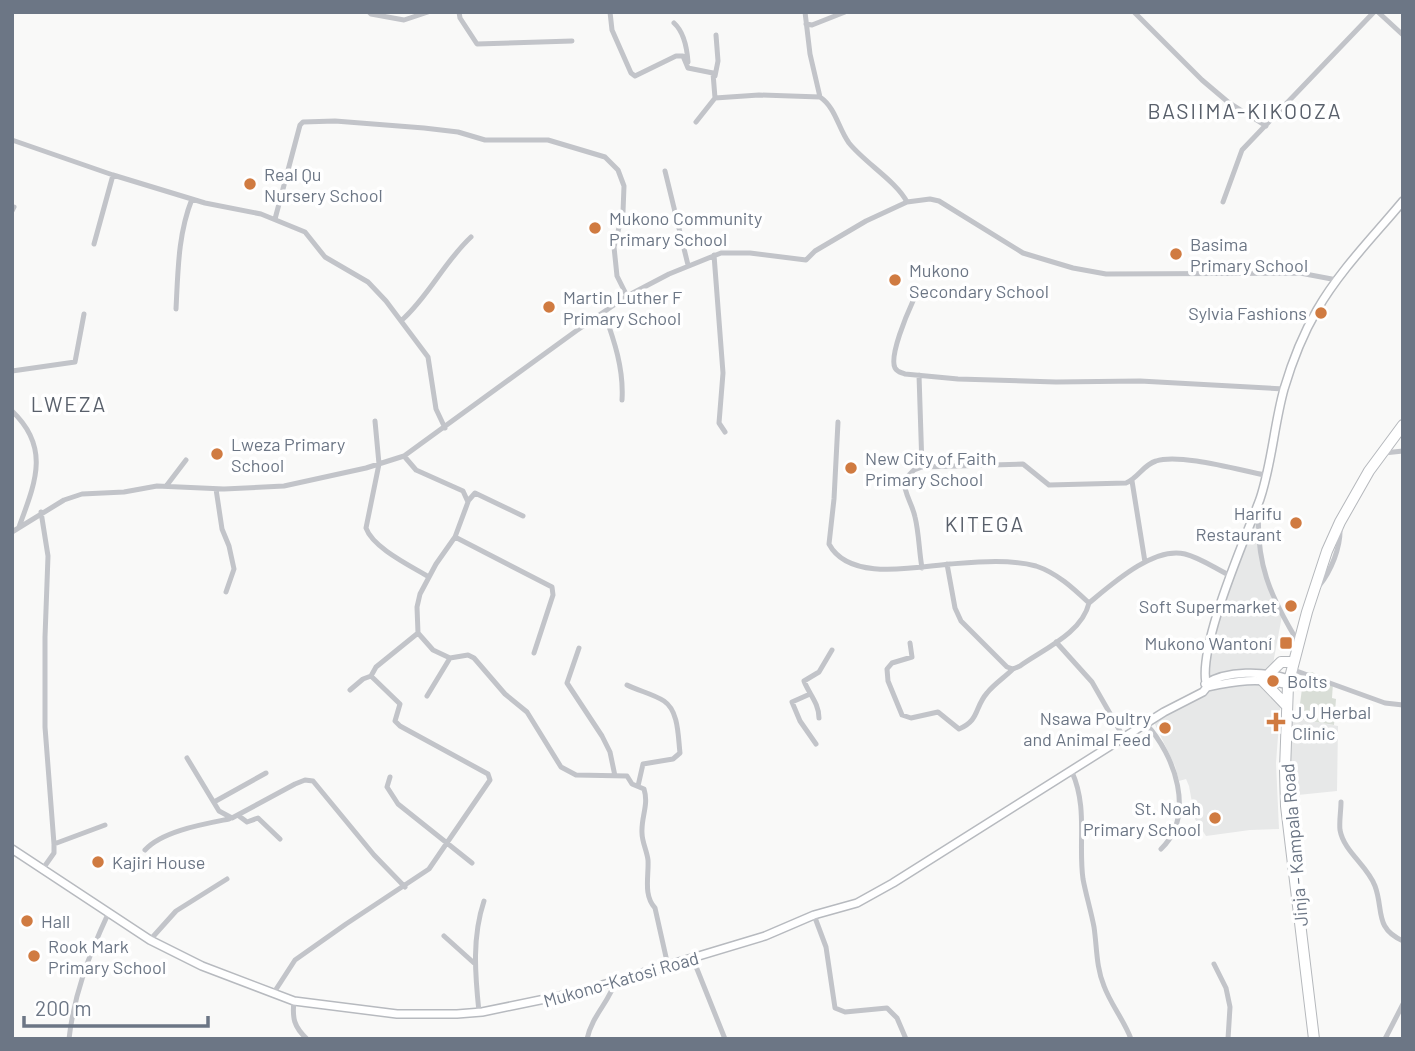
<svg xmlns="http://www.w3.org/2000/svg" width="1415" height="1051" viewBox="0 0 1415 1051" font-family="Barlow,sans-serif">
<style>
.built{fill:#e7e8e8}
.green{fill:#d9ded7}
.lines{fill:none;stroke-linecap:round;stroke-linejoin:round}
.secondary-casing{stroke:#b7babf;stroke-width:10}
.highway-casing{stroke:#b5b8bc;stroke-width:12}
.street{stroke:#c2c4c9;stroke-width:5}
.secondary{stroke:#fff;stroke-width:7}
.highway{stroke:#fff;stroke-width:10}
.poi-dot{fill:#d07b41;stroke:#fff;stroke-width:2.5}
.labels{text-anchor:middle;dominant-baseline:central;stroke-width:7;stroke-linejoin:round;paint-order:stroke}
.poi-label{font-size:18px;fill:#6c7685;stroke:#fff;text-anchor:start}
.street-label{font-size:18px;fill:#6c7685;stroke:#fff}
.quarter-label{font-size:21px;letter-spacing:2px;fill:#59606b;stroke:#fff}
</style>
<rect width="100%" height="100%" fill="#f9f9f8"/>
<path class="built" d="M1258 507 1259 554 1282 616 1272 669H1255L1205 682 1214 629Z
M1235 681 1278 684 1281 697 1276 763 1279 829 1250 830 1206 836 1195 819 1189 786 1186 779 1179 781 1175 766 1152 718 1205 690Z
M1299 711V719L1338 726 1337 791 1288 796 1290 714Z"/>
<path class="green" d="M1312 672 1333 683 1332 698 1336 699 1334 725 1298 719 1303 681 1306 673Z"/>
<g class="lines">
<defs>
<path id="secondary" d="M1205 684C1227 670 1264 671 1289 679
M1207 687C1195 651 1246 537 1260 499 1272 463 1274 425 1284 389 1292 362 1303 334 1317 310 1340 270 1374 236 1403 201
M12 849 150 940 202 966 294 1001 397 1014H457L482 1012 579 992 765 936 814 915 857 903 893 883 1164 712 1203 692 1207 687C1235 681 1259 677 1288 685"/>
<path id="highway" d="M1270 673 1281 662H1292
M1262 680 1286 705
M1314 1039 1286 806 1285 770 1288 685 1307 612 1327 551 1340 522 1369 471 1403 425"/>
</defs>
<use href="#secondary" class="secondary-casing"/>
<use href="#highway" class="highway-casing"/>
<path class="street" d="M369 12 371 14 404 20 428 12
M459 12 460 18 477 44 572 41
M610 12 612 30 631 73 635 76 676 56H683L688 68 713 73 715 98 759 95 820 97
M805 12 810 54 820 97C836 108 838 128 849 143 865 163 896 181 907 202
M1134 12 1202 80 1228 102 1266 126
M1378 12 1403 35
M674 23C684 32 687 48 688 62
M806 24 812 25 845 12
M715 76 718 61 716 35
M696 122 715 98
M12 140 113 175 205 203 261 214 305 232 325 257 368 282 386 301 428 357 436 409 445 428
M665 171 688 265
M1223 202 1242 150 1374 12
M12 211 14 207
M275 219 300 125 303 122 335 121 424 128 458 132 485 140H548L605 157 618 170 624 186 623 212 614 247 617 276 627 296
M94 244 113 175
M714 255 723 373 719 423 725 432
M913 301C907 314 889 356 895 368 898 373 901 372 905 374L958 379 1056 382 1140 381 1284 389
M176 309C178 271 178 234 192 199
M604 312C614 340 624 369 622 400
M402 320C429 296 444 262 471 237
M12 371 75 362 84 314
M919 375 922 467
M12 411C51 448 35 483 19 527
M375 421 379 464 366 528C373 548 411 566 429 577
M838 422 834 499 829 544C849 582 916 567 950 564 977 562 1009 559 1036 566 1057 573 1073 588 1089 603 1112 584 1154 546 1185 554 1201 558 1216 569 1231 576
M1384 453 1403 451
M404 456 416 470 463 491 468 502 455 537 436 564 420 594 417 607 418 633 433 650 450 658 468 655 474 658 505 694 527 712 561 767 576 775 627 776 632 784 644 789C649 805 641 817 642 833 642 842 647 851 648 860 649 876 643 895 655 908L668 966
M1132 481 1145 562
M167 485 186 460
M216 489 222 529 229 546 234 569 226 592
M468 501 475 493 523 516
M1259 507C1255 562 1270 596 1298 642
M41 512 48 556 45 637V727L54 844V853L42 870
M12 532 64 500 82 494 124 492 157 486 224 489 284 486 366 468 404 456 576 331 627 296 669 274 721 253H750L806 260 815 251 866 221 907 202 930 199 939 201 1023 253 1073 268 1106 274 1300 273 1337 280
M455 537 552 587 553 595 534 653
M947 564 955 608 961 621 1007 667 1013 669 1020 666C1044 649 1082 633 1089 603
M922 568C919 551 919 533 915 517 912 503 904 494 904 480L914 470 922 467 1023 464 1049 485 1126 483C1138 478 1143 465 1156 461 1179 453 1239 470 1265 475
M1319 586C1331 571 1341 547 1340 528
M1056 642 1092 682 1124 738
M910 643 912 657 892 663 887 669 888 681 902 715 911 718 938 712 959 729C980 720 974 708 987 693 994 684 1005 677 1013 669
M579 648 567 683 602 736 610 752 615 776
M1291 669 1385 703 1403 705
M627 685C639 691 653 694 664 701 679 711 678 737 680 753L673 759 643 764 638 786
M350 690 363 679 371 676
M810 694 792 702 800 721 816 744
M427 696 450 658
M819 718C819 703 809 694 804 681L819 672 832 650
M1146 724C1175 755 1196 815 1161 849
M187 758 219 811 232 818 295 784 305 780 313 781 374 855 405 887
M1072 772C1088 808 1078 843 1083 879 1086 895 1091 911 1094 927 1097 947 1096 967 1104 986 1111 1005 1124 1020 1131 1039
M390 777 387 787 398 804 472 863
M214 802 266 773
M1341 802C1341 811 1339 821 1340 830 1344 852 1367 865 1375 886 1384 910 1374 928 1403 941
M239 816 247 822 258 818 280 839
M54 844 105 825
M145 850C162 831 204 824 229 819
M814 915 826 947 835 1008 845 1012 887 1008 897 1018 906 1039
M444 936 474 963
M150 940 176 911 227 879
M693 959 725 1039
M1214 964 1226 988 1230 1007 1228 1039
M273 994 295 960 346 924 429 869 490 780 488 774 400 726 395 721 400 704 371 676 376 667 418 633
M294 1001C292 1018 294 1027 307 1039
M479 1012C475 974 472 937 484 901
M69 1039C74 994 89 955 108 914
M587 1039C592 1015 611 1000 615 981
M1385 1039 1403 1004"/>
<use href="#secondary" class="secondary"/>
<use href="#highway" class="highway"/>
</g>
<g class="poi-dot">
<circle cx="250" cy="184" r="7"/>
<circle cx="595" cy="228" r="7"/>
<circle cx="1176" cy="254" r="7"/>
<circle cx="895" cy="280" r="7"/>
<circle cx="549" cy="307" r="7"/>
<circle cx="1321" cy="313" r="7"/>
<circle cx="217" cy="454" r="7"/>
<circle cx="851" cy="468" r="7"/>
<circle cx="1296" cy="523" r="7"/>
<circle cx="1291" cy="606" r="7"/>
<rect x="1279" y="636" width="14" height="14" rx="3.5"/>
<circle cx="1273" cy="681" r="7"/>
<path d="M1272.5 711.5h7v7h7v7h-7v7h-7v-7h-7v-7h7z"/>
<circle cx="1165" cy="728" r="7"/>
<circle cx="1215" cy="818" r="7"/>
<circle cx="98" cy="862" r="7"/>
<circle cx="27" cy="921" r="7"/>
<circle cx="34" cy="956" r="7"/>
</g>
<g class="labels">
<g class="poi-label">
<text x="264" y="174">Real Qu<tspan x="264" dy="21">Nursery School</tspan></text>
<text x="609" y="218">Mukono Community<tspan x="609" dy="21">Primary School</tspan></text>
<text x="1190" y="244">Basima<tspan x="1190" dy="21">Primary School</tspan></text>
<text x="909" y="270">Mukono<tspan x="909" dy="21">Secondary School</tspan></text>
<text x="563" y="297">Martin Luther F<tspan x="563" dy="21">Primary School</tspan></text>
<text x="1307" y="313" text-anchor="end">Sylvia Fashions</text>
<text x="231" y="444">Lweza Primary<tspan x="231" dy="21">School</tspan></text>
<text x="865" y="458">New City of Faith<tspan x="865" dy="21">Primary School</tspan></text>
<text x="1282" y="513" text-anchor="end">Harifu<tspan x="1282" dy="21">Restaurant</tspan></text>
<text x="1277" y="606" text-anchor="end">Soft Supermarket</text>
<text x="1272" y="643" text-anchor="end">Mukono Wantoní</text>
<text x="1287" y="681">Bolts</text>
<text x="1292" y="712">J J Herbal<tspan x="1292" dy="21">Clinic</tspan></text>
<text x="1151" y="718" text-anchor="end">Nsawa Poultry<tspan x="1151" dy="21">and Animal Feed</tspan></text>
<text x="1201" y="808" text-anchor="end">St. Noah<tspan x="1201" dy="21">Primary School</tspan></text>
<text x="112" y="862">Kajiri House</text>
<text x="41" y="921">Hall</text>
<text x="48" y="946">Rook Mark<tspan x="48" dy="21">Primary School</tspan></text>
</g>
<g class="street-label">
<text transform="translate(1294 845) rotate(-95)">Jinja - Kampala Road</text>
<text transform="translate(621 979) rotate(-16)">Mukono-Katosi Road</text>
</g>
<g class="quarter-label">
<text x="1245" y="110">BASIIMA-KIKOOZA</text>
<text x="69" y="403">LWEZA</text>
<text x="985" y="523">KITEGA</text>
</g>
</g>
<rect width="1415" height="1051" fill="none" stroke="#6c7685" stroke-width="28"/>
<path d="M24 1016v10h184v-10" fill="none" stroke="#6c7685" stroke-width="3.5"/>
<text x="35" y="1016" font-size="21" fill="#6c7685" stroke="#ffffff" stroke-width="5" paint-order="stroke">200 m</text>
</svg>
